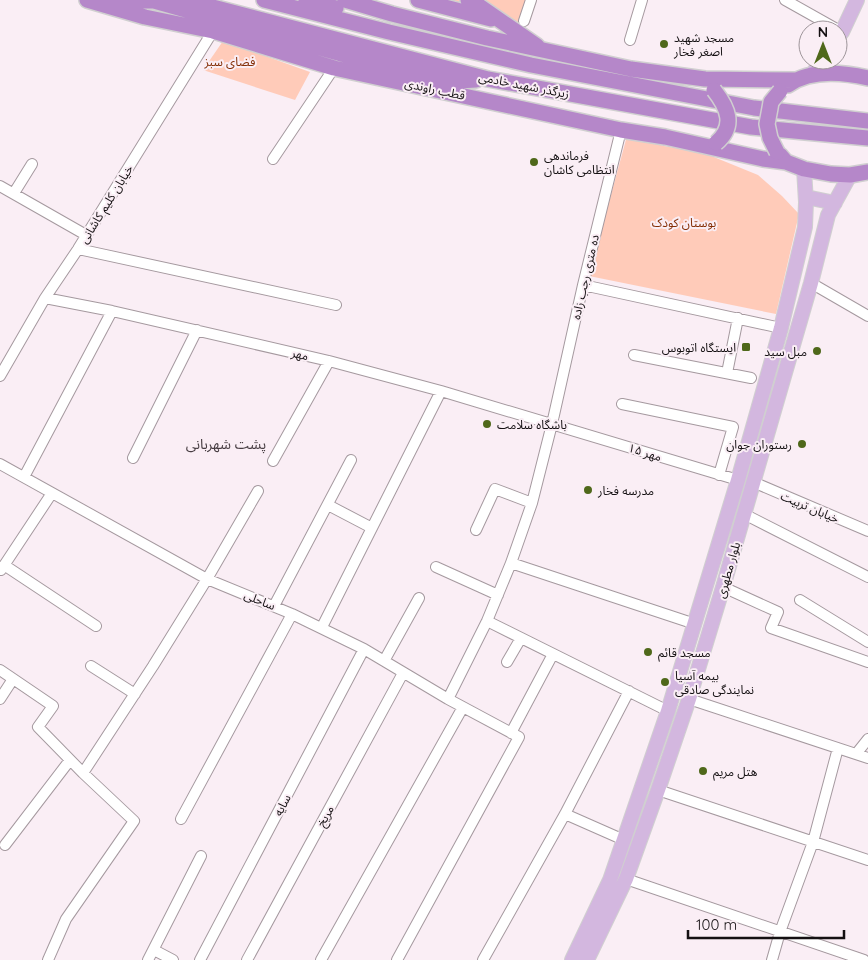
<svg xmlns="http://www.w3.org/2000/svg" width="868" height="960" viewBox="0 0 868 960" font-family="Quicksand,'Noto Sans Arabic',sans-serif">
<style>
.green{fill:#ffcbb9}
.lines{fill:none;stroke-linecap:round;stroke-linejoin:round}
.minor-casing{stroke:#a5999f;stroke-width:12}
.major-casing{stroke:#d0cfd0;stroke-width:16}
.highway-casing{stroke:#d0cfd0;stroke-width:18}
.minor{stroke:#fff;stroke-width:10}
.major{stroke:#d3b7df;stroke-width:14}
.highway{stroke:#b587c9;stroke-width:15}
.highway-bridge-casing{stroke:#d0cfd0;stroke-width:18;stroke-linecap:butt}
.highway-bridge{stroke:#b587c9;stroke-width:15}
.poi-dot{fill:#4f681a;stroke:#faeef5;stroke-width:2}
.labels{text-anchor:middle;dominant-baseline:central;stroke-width:4;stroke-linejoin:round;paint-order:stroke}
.poi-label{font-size:12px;fill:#141012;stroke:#faeef5;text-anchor:start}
.park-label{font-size:12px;fill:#842e05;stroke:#faeef5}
.street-label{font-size:12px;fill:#141012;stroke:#faeef5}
.neighbourhood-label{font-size:14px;fill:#473d42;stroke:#faeef5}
</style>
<rect width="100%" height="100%" fill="#faeef5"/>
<path class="green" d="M424 0H531L522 25Z
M223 41 310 72 295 100 203 70Z
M627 136 664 146 704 153 758 175 782 196 799 214 776 314 589 276Z"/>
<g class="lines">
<defs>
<path id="minor" d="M785 0 842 32
M524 21 531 0
M630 40 642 0
M273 159 334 68
M0 186 86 235
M14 193 32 164
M78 249 336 305
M811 283 868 316
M583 285 781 328
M45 298 112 311 329 361 441 391 738 480
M634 355 751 378
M727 373 738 318
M0 376 45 298 78 249 213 31
M622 404 733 427 719 475
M133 458 197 330
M273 461 329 361
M0 464 207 579 292 614 364 649 448 699 519 737 397 960
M24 477 112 311
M753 482 868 531
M328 505 372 528
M744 514 868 577
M476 530 495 489 532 503
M511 563 695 624
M4 565 96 626
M436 567 498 595
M1 570 52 493
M723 587 778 612 771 628 868 662
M800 600 868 642
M274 606 351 460
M487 621 668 711
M322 627 441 391
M384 661 419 598
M507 662 521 638
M91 666 135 694
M0 670 53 706 38 727 83 773 134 821 66 919 48 960
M0 699 13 679
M448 699 487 621 511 563 532 503 552 424 583 285 621 130
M689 699 868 758
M511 733 553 654
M856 754 868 739
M83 773 153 666 207 579 258 491
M658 790 868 860
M565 814 624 840
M181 819 292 614
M5 845 70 760
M626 879 864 960
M154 950 173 960
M148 960 201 856
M200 960 364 649
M247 960 403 673
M321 960 463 707
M483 960 565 814 629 691
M772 960 780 932 813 842 838 748"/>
<path id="major" d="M838 37 842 32 857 0
M812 75 822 60
M806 197 835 203
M572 960 610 880 668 711 738 480 781 328 805 227 806 202 804 169
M587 960 626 879 658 790 689 699 723 587 811 283 828 215 850 175"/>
<path id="highway" d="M87 0 145 17 213 31 334 68 621 130 665 137 763 159 786 162
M186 0 488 79 751 127 868 138
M264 0 389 32 531 65 754 108 868 121
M306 0 336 8
M345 0 392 14 487 38 631 69 705 79 795 80
M418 0 491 19
M468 0 472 1 537 46
M108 1H154L440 82 476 80
M788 85C811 69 842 72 868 78
M780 155 786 162 804 169 831 174 850 175 868 172"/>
</defs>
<use href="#minor" class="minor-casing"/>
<use href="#major" class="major-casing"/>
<use href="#highway" class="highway-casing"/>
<use href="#minor" class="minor"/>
<use href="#major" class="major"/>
<use href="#highway" class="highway"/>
<defs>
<path id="highway-bridge" d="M714 90C728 108 736 126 716 143
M777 152 770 138 767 124 770 108 771 102 780 91"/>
</defs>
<use href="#highway-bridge" class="highway-bridge-casing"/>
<use href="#highway-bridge" class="highway-bridge"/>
</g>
<g class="poi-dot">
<circle cx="664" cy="44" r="5"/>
<circle cx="534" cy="162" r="5"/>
<rect x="741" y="342" width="10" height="10" rx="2.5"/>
<circle cx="817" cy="351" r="5"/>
<circle cx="487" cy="424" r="5"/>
<circle cx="802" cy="444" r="5"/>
<circle cx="588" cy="490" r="5"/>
<circle cx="648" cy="652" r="5"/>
<circle cx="665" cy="682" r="5"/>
<circle cx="703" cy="771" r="5"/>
</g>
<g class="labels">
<g class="poi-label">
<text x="674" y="37">مسجد شهید<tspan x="674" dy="14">اصغر فخار</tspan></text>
<text x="544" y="155">فرماندهی<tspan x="544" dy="14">انتظامی کاشان</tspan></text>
<text x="736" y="347" text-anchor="end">ایستگاه اتوبوس</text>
<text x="807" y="351" text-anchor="end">مبل سید</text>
<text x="497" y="424">باشگاه سلامت</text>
<text x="792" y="444" text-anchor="end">رستوران جوان</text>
<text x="598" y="490">مدرسه فخار</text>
<text x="658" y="652">مسجد قائم</text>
<text x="675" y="675">بیمه آسیا<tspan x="675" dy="14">نمایندگی صادقی</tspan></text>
<text x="713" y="771">هتل مریم</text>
</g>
<g class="park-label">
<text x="230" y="61">فضای سبز</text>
<text x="684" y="222">بوستان کودک</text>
</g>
<g class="street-label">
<text transform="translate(524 85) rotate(11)">زیرگذر شهید خادمی</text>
<text transform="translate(435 89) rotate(12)">قطب راوندی</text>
<text transform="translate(106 204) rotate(-58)">خیابان کلیم کاشانی</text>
<text transform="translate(585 277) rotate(-77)">ده متری رجب زاده</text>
<text transform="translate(300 354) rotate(13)">مهر</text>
<text transform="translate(645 452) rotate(17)">مهر ۱۵</text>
<text transform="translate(810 507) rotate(23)">خیابان تربیت</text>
<text transform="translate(728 570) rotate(-74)">بلوار مطهری</text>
<text transform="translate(260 600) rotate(22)">ساحلی</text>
<text transform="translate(282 805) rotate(-62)">سایه</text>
<text transform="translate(325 816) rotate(-61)">مریخ</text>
</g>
<g class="neighbourhood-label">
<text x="226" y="444">پشت شهربانی</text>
</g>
</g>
<g transform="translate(823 45)"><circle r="24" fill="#faeef5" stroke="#9e959a"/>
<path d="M0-4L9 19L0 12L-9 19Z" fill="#4f681a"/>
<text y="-8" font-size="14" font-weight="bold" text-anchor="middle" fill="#141012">N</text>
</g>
<path d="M688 930v8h156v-8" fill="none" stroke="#141012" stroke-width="2.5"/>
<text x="696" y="930" font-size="15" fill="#141012" stroke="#faeef5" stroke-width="4" paint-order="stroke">100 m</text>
</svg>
